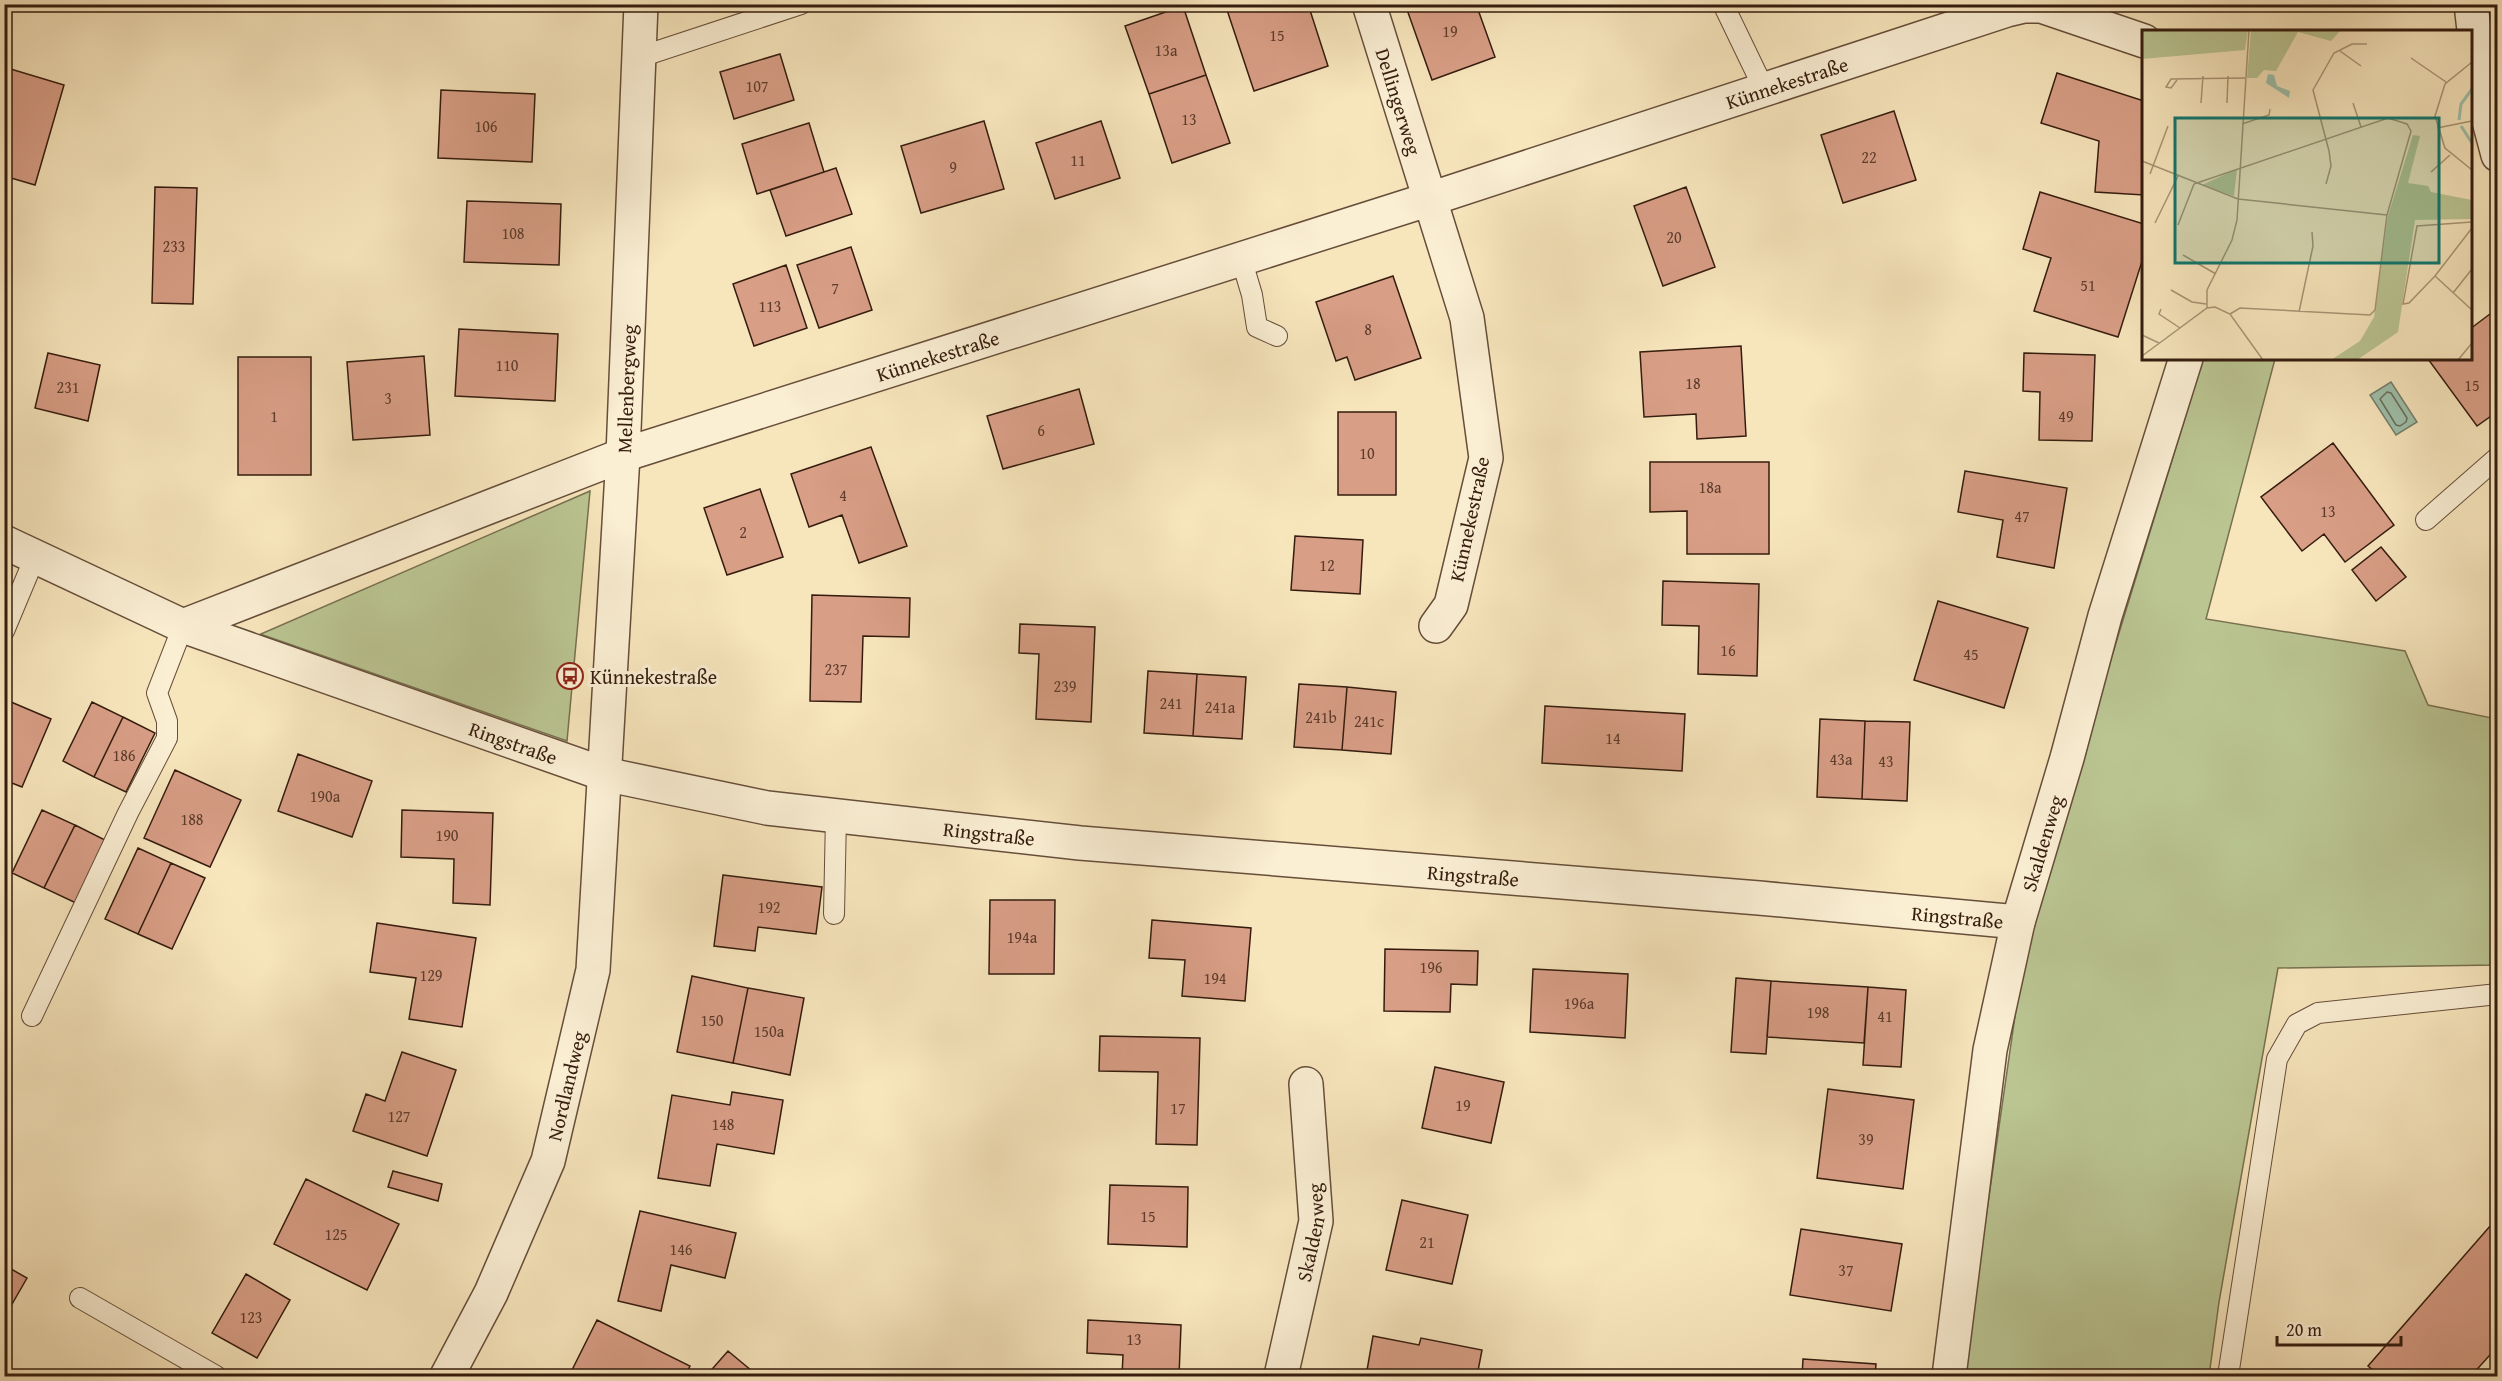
<svg xmlns="http://www.w3.org/2000/svg" width="2502" height="1381" viewBox="0 0 2502 1381" font-family="'Gentium Book Plus',serif">
<style>
.green{fill:#bac592;stroke:#787050;stroke-width:1.5}
.water{fill:#9ec0ab;stroke:#747e6c;stroke-width:1.5}
.lines{fill:none;stroke-linecap:round;stroke-linejoin:round}
.shore{stroke:#6a6e5c;stroke-width:1.5}
.building{fill:#d89e86;stroke:#351c0e;stroke-width:1.5}
.lane-casing{stroke:#664e3a;stroke-width:22}
.street-casing{stroke:#664e3a;stroke-width:36}
.lane{stroke:#faeed3;stroke-width:20}
.street{stroke:#faeed3;stroke-width:33}
.labels{text-anchor:middle;dominant-baseline:central;stroke-width:6;stroke-linejoin:round;paint-order:stroke}
.number-label{font-size:16px;fill:#5e3c2c}
.street-label{font-size:20px;fill:#351c0e;stroke:#faeed3}
.poi-label{font-size:20px;fill:#351c0e;stroke:#faeed3;text-anchor:start}
.inset-river{fill:none;stroke:#9ec0ab;stroke-width:3}
.inset-road{fill:none;stroke:#a99576;stroke-width:1.5}
.view{fill:#0f766e;fill-opacity:0.15;stroke:#0f766e;stroke-width:3}
.inset-edge{fill:none;stroke:#351c0e;stroke-width:3}
</style>
<rect width="100%" height="100%" fill="#f7e5bc"/>
<filter id="stains"><feTurbulence type="fractalNoise" baseFrequency=".00333" numOctaves="4"/><feColorMatrix values="0 0 0 0 .2 0 0 0 0 .09 0 0 0 0 .02 0 0 0 .5 -.17"/></filter>
<radialGradient id="worn" r=".72"><stop offset=".6" stop-color="#630" stop-opacity="0"/><stop offset="1" stop-color="#630" stop-opacity=".3"/></radialGradient>
<path class="green" d="M2203 359H2275L2206 619 2405 651 2428 705 2497 719V965L2278 968 2219 1302 2209 1376H1963L2027 933Z
M590 491 567 741 260 634H261Z"/>
<path class="water" d="M2391 382 2417 422 2396 435 2370 395Z"/>
<g class="lines">
<path class="shore" d="M2387 392 2391 393 2407 418 2406 422 2400 426 2396 425 2380 399Z"/>
</g>
<path class="building" d="M1225 4H1308L1328 66 1254 91Z
M1405 4H1476L1495 57 1432 80Z
M1183 6 1206 75 1149 94 1125 26Z
M780 54 794 100 734 119 720 72Z
M4 67 64 85 35 185 4 176Z
M2057 73 2144 101V195L2095 192 2099 141 2041 123Z
M1206 75 1230 143 1172 163 1149 94Z
M441 90 535 94 532 162 438 158Z
M1894 111 1916 180 1843 203 1821 135Z
M984 121 1004 189 921 213 901 146Z
M1101 121 1120 178 1055 199 1036 143Z
M809 123 824 172 757 194 742 144Z
M836 168 852 214 786 236 770 190Z
M155 187 197 188 193 304 152 303Z
M1686 187 1715 267 1663 286 1634 206Z
M2040 192 2144 224V255L2118 337 2034 311 2051 258 2023 249Z
M467 201 561 204 559 265 464 262Z
M851 247 872 310 819 328 797 265Z
M786 265 807 328 754 346 733 284Z
M1393 276 1421 358 1355 380 1347 357 1336 361 1316 302Z
M2490 314 2498 324V411L2477 426 2428 359 2470 358V329Z
M459 329 558 334 555 401 455 396Z
M1741 346 1746 436 1697 439 1696 414 1644 417 1640 352Z
M48 353 100 365 88 421 35 408Z
M2024 353 2095 355 2092 441 2039 440 2040 392 2023 391Z
M424 356 430 435 353 440 347 362Z
M238 357H311V475H238Z
M1079 389 1094 444 1003 469 987 416Z
M1338 412H1396V495H1338Z
M2333 443 2394 525 2345 562 2324 534 2302 551 2261 497Z
M871 447 907 546 859 563 842 515 809 527 791 474Z
M1650 462H1769V554H1687V511L1650 512Z
M1965 471 2067 488 2054 568 1997 557 2003 520 1958 512Z
M760 489 783 557 727 575 704 508Z
M1295 536 1363 540 1360 594 1291 590Z
M2381 547 2406 577 2376 601 2352 570Z
M1663 581 1759 584 1757 676 1698 674 1699 626 1662 625Z
M812 595 910 598 909 637 863 636 861 702 810 701Z
M1938 601 2028 628 2004 708 1914 680Z
M1020 624 1095 627 1091 722 1036 719 1039 654 1019 653Z
M1148 671 1197 674 1193 736 1144 733Z
M1197 674 1246 677 1242 739 1193 736Z
M1299 684 1347 687 1342 750 1294 747Z
M1347 687 1396 692 1391 754 1342 750Z
M4 699 51 719 22 787 4 780Z
M92 702 123 717 94 777 63 761Z
M1545 706 1685 714 1682 771 1542 763Z
M123 717 155 733 126 792 94 777Z
M1820 719 1865 721 1862 799 1817 797Z
M1865 721 1910 722 1907 801 1862 799Z
M298 754 372 781 352 837 278 811Z
M175 770 241 800 210 867 144 838Z
M42 810 75 825 44 888 12 873Z
M402 810 493 813 490 905 453 903 454 859 401 857Z
M75 825 107 841 76 903 44 888Z
M138 848 171 863 138 934 105 919Z
M171 863 205 878 172 949 138 934Z
M723 875 822 887 816 934 758 927 755 951 714 946Z
M990 900H1055L1054 974H989Z
M1152 920 1251 928 1245 1001 1182 996 1185 960 1149 958Z
M377 923 476 938 462 1027 409 1019 416 978 370 972Z
M1385 949 1478 951 1477 985 1451 984 1450 1012 1384 1011Z
M1533 969 1628 974 1625 1038 1530 1032Z
M692 976 748 988 733 1063 677 1052Z
M1736 978 1771 981 1766 1054 1731 1052Z
M1771 981 1868 987 1864 1043 1767 1037Z
M1868 987 1906 990 1901 1067 1863 1065Z
M748 988 804 998 790 1075 733 1063Z
M1100 1036 1200 1038 1197 1145 1156 1144 1158 1072 1099 1071Z
M402 1052 456 1070 427 1156 353 1131 366 1094 385 1101Z
M1435 1067 1504 1082 1491 1143 1422 1128Z
M1828 1089 1914 1100 1903 1189 1817 1178Z
M732 1092 783 1100 774 1154 717 1144 710 1186 658 1178 672 1095 730 1105Z
M393 1171 442 1184 438 1201 388 1187Z
M306 1179 399 1224 367 1290 274 1244Z
M1110 1185 1188 1187 1187 1247 1108 1244Z
M1402 1200 1468 1215 1452 1284 1386 1270Z
M640 1211 736 1233 725 1278 671 1265 661 1311 618 1301Z
M2498 1217V1346L2471 1376H2380L2368 1366Z
M1801 1229 1902 1244 1891 1311 1790 1295Z
M4 1265 27 1278 4 1318Z
M246 1274 290 1300 257 1358 212 1333Z
M597 1320 690 1366 685 1376H569Z
M1088 1320 1181 1325 1179 1376H1122L1123 1355 1087 1353Z
M1373 1336 1419 1345 1421 1338 1482 1350 1477 1376H1366Z
M728 1351 758 1376H706Z
M1803 1359 1876 1364 1875 1376H1802Z"/>
<g class="lines">
<defs>
<path id="lane" d="M1723 4 1764 89
M637 58 801 4
M1241 258 1252 295 1257 327 1277 336
M2426 520 2498 457
M4 631 35 557
M834 914 836 816
M32 1016 128 813 167 738V721L157 693 183 626
M80 1298 216 1376
M2228 1376 2277 1059 2297 1024 2318 1013 2498 994"/>
<g id="street">
<path id="s1" d="M1369 4 1467 318 1486 458 1451 605 1436 626"/>
<path d="M2471 4 2481 91 2498 155"/>
<path id="s2" d="M4 542 183 626 604 774 767 808 1080 843 1759 898 2018 922"/>
<path id="s3" d="M183 626 623 455 1430 199 2007 10 2024 6H2041L2144 41"/>
<path id="s4" d="M447 1376 491 1293 548 1161 593 970 623 455 641 4"/>
<path id="s5" d="M1281 1376 1316 1221 1306 1084"/>
<path id="s6" d="M1949 1376 1990 1050 2018 922 2067 758 2105 616 2186 358"/>
</g>
</defs>
<use href="#lane" class="lane-casing"/>
<use href="#street" class="street-casing"/>
<use href="#lane" class="lane"/>
<use href="#street" class="street"/>
</g>
<defs>
<symbol id="bus-ring" viewBox="-11 -11 22 22"><circle r="9.5" fill="#faeed3" stroke="#8f2418" stroke-width="1.5"/><path d="M-5-6H5V4H4V6H2V4H-2V6H-4V4H-5ZM-3.5-4V0h7V-4ZM-3.5 1.2v1.5H-2V1.2ZM2 1.2v1.5H3.5V1.2Z" fill="#8f2418"/></symbol>
</defs>
<g fill-rule="evenodd">
<use href="#bus-ring" x="555" y="661" width="30" height="30"/>
</g>
<g class="labels">
<g class="number-label">
<text x="1450" y="31">19</text>
<text x="1277" y="35">15</text>
<text x="1166" y="50">13a</text>
<text x="757" y="86">107</text>
<text x="1189" y="119">13</text>
<text x="486" y="126">106</text>
<text x="1869" y="157">22</text>
<text x="1078" y="160">11</text>
<text x="953" y="167">9</text>
<text x="513" y="233">108</text>
<text x="1674" y="237">20</text>
<text x="174" y="246">233</text>
<text x="2088" y="285">51</text>
<text x="835" y="288">7</text>
<text x="770" y="306">113</text>
<text x="1368" y="329">8</text>
<text x="507" y="365">110</text>
<text x="1693" y="383">18</text>
<text x="2472" y="385">15</text>
<text x="68" y="387">231</text>
<text x="388" y="398">3</text>
<text x="274" y="416">1</text>
<text x="2066" y="416">49</text>
<text x="1041" y="430">6</text>
<text x="1367" y="453">10</text>
<text x="1710" y="487">18a</text>
<text x="843" y="495">4</text>
<text x="2328" y="511">13</text>
<text x="2022" y="516">47</text>
<text x="743" y="532">2</text>
<text x="1327" y="565">12</text>
<text x="1728" y="650">16</text>
<text x="1971" y="654">45</text>
<text x="836" y="669">237</text>
<text x="1065" y="686">239</text>
<text x="1171" y="703">241</text>
<text x="1220" y="707">241a</text>
<text x="1321" y="717">241b</text>
<text x="1369" y="721">241c</text>
<text x="1613" y="738">14</text>
<text x="124" y="755">186</text>
<text x="1841" y="759">43a</text>
<text x="1886" y="761">43</text>
<text x="325" y="796">190a</text>
<text x="192" y="819">188</text>
<text x="447" y="835">190</text>
<text x="769" y="907">192</text>
<text x="1022" y="937">194a</text>
<text x="1431" y="967">196</text>
<text x="431" y="975">129</text>
<text x="1215" y="978">194</text>
<text x="1579" y="1003">196a</text>
<text x="1818" y="1012">198</text>
<text x="1885" y="1016">41</text>
<text x="712" y="1020">150</text>
<text x="769" y="1031">150a</text>
<text x="1463" y="1105">19</text>
<text x="1178" y="1108">17</text>
<text x="399" y="1116">127</text>
<text x="723" y="1124">148</text>
<text x="1866" y="1139">39</text>
<text x="1148" y="1216">15</text>
<text x="336" y="1234">125</text>
<text x="1427" y="1242">21</text>
<text x="681" y="1249">146</text>
<text x="1846" y="1270">37</text>
<text x="251" y="1317">123</text>
<text x="1134" y="1339">13</text>
</g>
<g class="street-label">
<text stroke="none"><textPath href="#s3" startOffset="1694">Künnekestraße</textPath></text>
<text stroke="none"><textPath href="#s1" startOffset="102">Dellingerweg</textPath></text>
<text stroke="none"><textPath href="#s3" startOffset="802">Künnekestraße</textPath></text>
<text stroke="none"><textPath href="#s4" startOffset="1016">Mellenbergweg</textPath></text>
<text transform="translate(1469 519) rotate(-78)">Künnekestraße</text>
<text stroke="none"><textPath href="#s2" startOffset="548">Ringstraße</textPath></text>
<text stroke="none"><textPath href="#s2" startOffset="1034">Ringstraße</textPath></text>
<text stroke="none"><textPath href="#s6" startOffset="542">Skaldenweg</textPath></text>
<text stroke="none"><textPath href="#s2" startOffset="1520">Ringstraße</textPath></text>
<text stroke="none"><textPath href="#s2" startOffset="2006">Ringstraße</textPath></text>
<text stroke="none"><textPath href="#s4" startOffset="315">Nordlandweg</textPath></text>
<text stroke="none"><textPath href="#s5" startOffset="147">Skaldenweg</textPath></text>
</g>
<g class="poi-label">
<text x="590" y="676">Künnekestraße</text>
</g>
</g>
<g transform="translate(2142 30)">
<rect width="330" height="330" fill="#f7e5bc"/>
<path d="M0 0H106L103 20 0 29ZM109 0H199L189 11 156 2 134 41 122 40 115 48H105ZM271 105 278 106 266 153 286 156 289 162 330 170V189L273 190 256 302 215 330H189L218 311 232 287 246 186ZM95 139 92 166 60 155Z" fill="#bac592"/>
<path d="M126 44 132 45 135 56 148 61 147 68 124 53Z" fill="#9ec0ab"/>
<path class="inset-river" d="M317 90 319 74 330 59M319 96 330 113"/>
<path class="inset-road" d="M198 21 219 36M269 28 304 52M330 32 303 54 293 86 303 118 330 140M35 50 29 58 24 57 29 49 103 48M59 73 61 46M85 73 86 46M211 73 219 97M100 94 127 85 128 79M295 98 330 91M0 131 96 169 245 185M289 142 308 125M8 144 26 96M52 154 246 88 265 94 269 101 245 185 233 280 228 285 98 278 88 284M184 154 189 136 187 121 171 60 192 23 210 14H225M13 193 36 146M36 195 52 154M330 198 293 246 330 280M41 225 74 244M293 246 267 273 261 274 275 196 330 192M29 260 50 272 64 274M311 263 330 239M65 278V260L90 210 95 190 107 0M19 279 17 284 38 298M157 282 171 216 170 202M0 305 17 313M0 326 65 278 73 277 88 284 121 330M316 330 330 313"/>
<path class="view" d="M33 88H297V233H33Z"/>
<rect width="330" height="330" class="inset-edge"/>
</g>
<rect width="2502" height="1381" fill="none" stroke="#f7e5bc" stroke-width="24"/>
<rect x="6" y="6" width="2490" height="1369" fill="none" stroke="#351c0e" stroke-width="3"/>
<rect x="12" y="12" width="2478" height="1357" fill="none" stroke="#351c0e" stroke-width="1.5"/>
<path d="M2277 1336v9h124v-9" fill="none" stroke="#351c0e" stroke-width="3"/>
<text x="2286" y="1336" font-size="18" fill="#351c0e" stroke="#faeed3" stroke-width="4.5" paint-order="stroke">20 m</text>
<rect width="100%" height="100%" filter="url(#stains)"/>
<rect width="100%" height="100%" fill="url(#worn)"/>
</svg>
